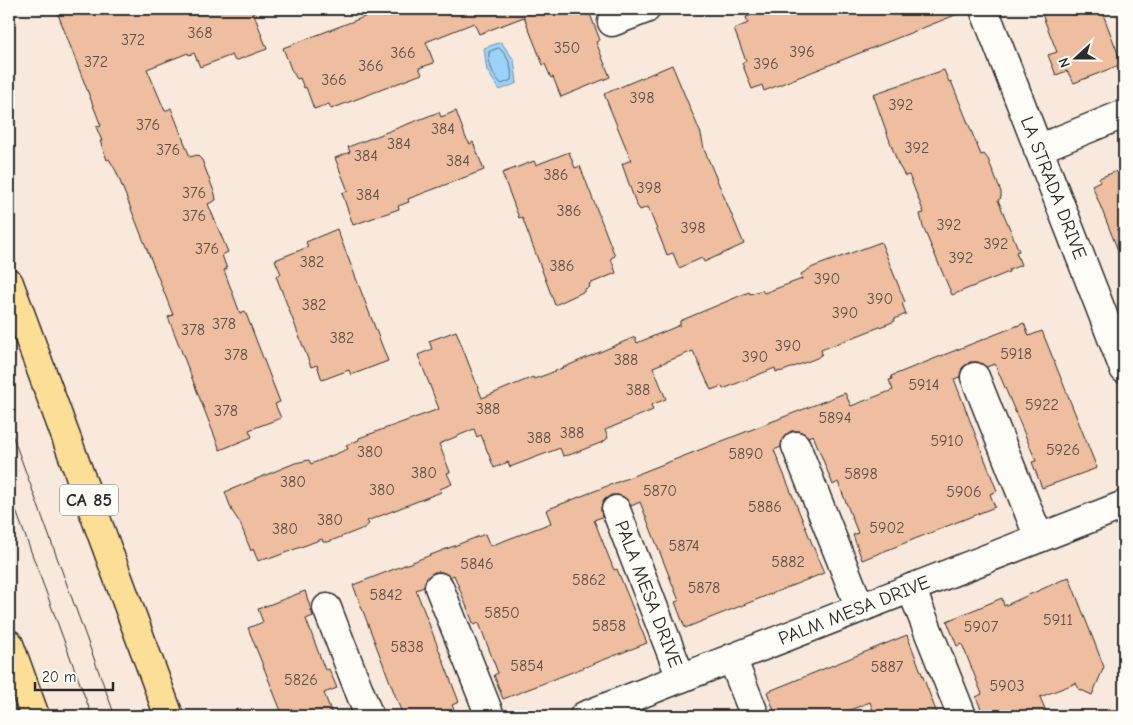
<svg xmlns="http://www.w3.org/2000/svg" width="1133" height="725" viewBox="0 0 1133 725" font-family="'Comic Neue',sans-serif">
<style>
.water{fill:#9bd2fa;stroke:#6e8fa7}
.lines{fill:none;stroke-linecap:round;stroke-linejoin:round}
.shore{stroke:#586e7e;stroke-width:1}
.building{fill:#efbd9f;stroke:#2b2b2b}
.minor-casing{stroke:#2b2b2b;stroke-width:31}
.highway-casing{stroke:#2b2b2b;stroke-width:31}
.minor{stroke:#fdfcf7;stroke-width:28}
.highway{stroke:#fdde96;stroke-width:28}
.tram{stroke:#2b2b2b;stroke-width:1}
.labels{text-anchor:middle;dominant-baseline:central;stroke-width:4;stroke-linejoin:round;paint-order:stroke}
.number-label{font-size:16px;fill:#5c5048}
.shield{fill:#fdfcf7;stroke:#6a6a68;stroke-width:1}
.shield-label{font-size:18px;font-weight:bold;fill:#2b2b2b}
.street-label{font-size:19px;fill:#2b2b2b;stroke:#fdfcf7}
</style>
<rect width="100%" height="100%" fill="#f9e9dd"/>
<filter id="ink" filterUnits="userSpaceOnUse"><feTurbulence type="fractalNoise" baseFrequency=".02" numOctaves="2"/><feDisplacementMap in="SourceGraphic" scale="10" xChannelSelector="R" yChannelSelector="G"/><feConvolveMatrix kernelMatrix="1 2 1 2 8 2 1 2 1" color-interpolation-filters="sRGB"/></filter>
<g filter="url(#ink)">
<path class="water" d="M501 42 514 60 517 83 500 90 487 71 484 48Z"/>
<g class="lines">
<path class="shore" d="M499 48C508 56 513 68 511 80L502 84C493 77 488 63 489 52Z"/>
</g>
<path class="building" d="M56 9H252L267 49 235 61 232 55 200 67 194 53 189 55 188 53 147 69 165 111 171 108 190 157 197 155 202 160 215 194 216 200 208 204 228 252 222 255 227 269 224 270 240 313 245 311 280 402 275 404 281 418 249 430 252 437 220 450 168 317 173 315 116 171 109 159 107 160 100 141H102L96 127 101 126Z
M385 9H588L600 40 596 42 610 77 561 97 553 77 551 78 545 64 543 65 524 17 479 34 474 23 426 42 434 63 419 68 422 74 331 109 329 104 314 109 306 87 304 88 300 78 297 79 291 69 283 48Z
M768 9H968V10L764 91 762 85 752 89 742 63 746 61 734 29 748 23 746 17Z
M1040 9H1101L1122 64 1074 83 1067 71 1056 75 1048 55 1057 52Z
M672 65 701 134 704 149 744 244 704 262 702 258 679 268 673 253 667 255 648 207 640 210 636 204 622 164 631 160 604 94Z
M944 70 949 82 951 81 981 155 984 154 988 159 1001 192V198L998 200 1019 251 1016 252 1021 265 1009 270V272L952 295 923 227 920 214 924 213 909 175 905 176 898 164 873 94Z
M456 111 466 138 470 144 473 142 484 170 408 199 409 202 398 206 399 209 353 225 342 193 348 191 335 158 350 152 348 147 439 112 441 117Z
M569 152 575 168 580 166 615 256 611 258 616 273 589 284 590 287 585 289V291L555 305 522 217 519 218 502 173 534 161 536 165Z
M1117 171 1118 173 1124 171 1123 263 1092 185 1100 181 1099 178Z
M337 229 388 361 351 375 349 370 322 380 317 365 311 367 276 276 281 274 275 260 308 247 306 242Z
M881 242 905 302 902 303 906 314 894 319 895 321 821 350 822 354 817 358 783 371 776 372 775 368 723 389 722 386 711 390 693 351 653 367 666 399 651 405 653 410 605 430 608 438 603 442 569 455 563 456 560 448 510 467 508 462 494 468 481 435 477 437 474 429 439 444 450 472 447 473 452 484 440 489 441 492 367 521 369 524 364 528 328 542H323L322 539 269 559 268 557 258 561 253 549 251 551 240 523 232 511 225 492 295 463 309 460 311 464 348 449 346 445 359 440V438L439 409 418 355 432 349 429 341 456 331 482 398 533 377 534 379 548 374 635 337 637 343 680 325V321L749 292 750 294 762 290 764 293 802 279 801 274 813 267Z
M1024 323 1029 336 1042 331 1097 468 1042 488 1032 462 1036 461 995 364 986 367 978 362H970L962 368 960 377 954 379 997 491 990 494 995 507 862 560 853 535 858 533 838 482 833 485 813 435 808 437 799 431H791L784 437 781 447 774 450 824 573 685 628 675 602 679 601 640 502 631 506 625 498 618 495H611L604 500 601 507 602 517 594 520 614 570 617 569 647 643 503 699 494 675 498 673 479 623 474 625 454 575 450 577 442 572H434L427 578 424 587 416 590 459 702 452 705 457 716H403L353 585 485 534 490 546 551 523 546 510 845 393 851 406 893 390 889 380 892 379 891 376Z
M1069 577 1104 667 1092 695 1079 689 1076 683 1040 697 1048 716H984L976 697 982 694 962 644 957 646 947 621 1002 598 1004 606Z
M305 591 313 616 306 619 325 670 329 669 337 688 324 693 333 716H283L248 628 263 622 258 609Z
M907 635 938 716H875L870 702 835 716H776L767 692Z"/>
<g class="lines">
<defs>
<g id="minor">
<path id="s1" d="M984 9 1124 369"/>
<path d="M612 22 646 9"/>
<path d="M1038 149 1124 114"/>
<path d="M975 377 1039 538"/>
<path d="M796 446 860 608"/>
<path id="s2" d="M616 510 681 678"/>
<path d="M439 587 490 716"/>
<path d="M911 588 962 716"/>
<path d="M327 608 369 716"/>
<path d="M732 658 755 716"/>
<path id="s3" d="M584 716 1124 505"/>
</g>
<path id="highway" d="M9 283 169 716
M9 644 35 716"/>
</defs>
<use href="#minor" class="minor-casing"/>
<use href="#highway" class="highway-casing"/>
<use href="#minor" class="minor"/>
<use href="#highway" class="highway"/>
<path class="tram" d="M9 426 115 716
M9 492 92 716"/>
</g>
</g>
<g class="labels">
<g class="number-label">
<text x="200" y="33">368</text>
<text x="133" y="40">372</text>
<text x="567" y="48">350</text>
<text x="802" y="52">396</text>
<text x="403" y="53">366</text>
<text x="96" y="62">372</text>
<text x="766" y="64">396</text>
<text x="371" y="66">366</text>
<text x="334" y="80">366</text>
<text x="642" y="98">398</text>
<text x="901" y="105">392</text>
<text x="148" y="125">376</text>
<text x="443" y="129">384</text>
<text x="399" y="144">384</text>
<text x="917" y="148">392</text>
<text x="168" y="150">376</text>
<text x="366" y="156">384</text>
<text x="458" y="161">384</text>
<text x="556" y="175">386</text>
<text x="649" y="188">398</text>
<text x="194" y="193">376</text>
<text x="368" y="195">384</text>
<text x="569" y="211">386</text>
<text x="194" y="216">376</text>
<text x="949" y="225">392</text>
<text x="693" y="228">398</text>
<text x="996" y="244">392</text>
<text x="207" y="249">376</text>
<text x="961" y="258">392</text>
<text x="312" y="262">382</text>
<text x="562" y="266">386</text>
<text x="827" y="279">390</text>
<text x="880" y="299">390</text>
<text x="314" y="305">382</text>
<text x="845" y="313">390</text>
<text x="224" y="324">378</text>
<text x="193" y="330">378</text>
<text x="342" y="338">382</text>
<text x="788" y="346">390</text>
<text x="1016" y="354">5918</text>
<text x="236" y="355">378</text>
<text x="755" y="357">390</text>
<text x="626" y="360">388</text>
<text x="924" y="385">5914</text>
<text x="638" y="390">388</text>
<text x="1042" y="405">5922</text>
<text x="488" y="409">388</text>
<text x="226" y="411">378</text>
<text x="835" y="418">5894</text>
<text x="572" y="433">388</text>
<text x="539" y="438">388</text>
<text x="947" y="441">5910</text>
<text x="1063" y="450">5926</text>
<text x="370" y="452">380</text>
<text x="746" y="454">5890</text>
<text x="424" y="473">380</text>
<text x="861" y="474">5898</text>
<text x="293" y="482">380</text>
<text x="382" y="490">380</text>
<text x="660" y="491">5870</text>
<text x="964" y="492">5906</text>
<text x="765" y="507">5886</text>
<text x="330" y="520">380</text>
<text x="887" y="528">5902</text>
<text x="285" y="529">380</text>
<text x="684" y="546">5874</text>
<text x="788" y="562">5882</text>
<text x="477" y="564">5846</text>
<text x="589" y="580">5862</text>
<text x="704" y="588">5878</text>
<text x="386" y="595">5842</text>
<text x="502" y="613">5850</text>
<text x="1058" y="620">5911</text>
<text x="609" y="626">5858</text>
<text x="981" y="627">5907</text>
<text x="407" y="647">5838</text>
<text x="527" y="666">5854</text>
<text x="887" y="667">5887</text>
<text x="301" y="680">5826</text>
<text x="1007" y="686">5903</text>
</g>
<rect class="shield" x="60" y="484.5" width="58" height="31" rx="4"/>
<g class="shield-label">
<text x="89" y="500">CA 85</text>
</g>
<g class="street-label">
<text stroke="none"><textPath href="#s1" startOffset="192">LA STRADA DRIVE</textPath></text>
<text stroke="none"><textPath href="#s2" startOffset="90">PALA MESA DRIVE</textPath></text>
<text stroke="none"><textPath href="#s3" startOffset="290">PALM MESA DRIVE</textPath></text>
</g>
</g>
<rect width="1133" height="725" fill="none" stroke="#fdfcf7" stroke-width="30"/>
<rect x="15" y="15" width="1103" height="695" fill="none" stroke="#2b2b2b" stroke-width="2" filter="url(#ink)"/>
<g transform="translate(1076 58) rotate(249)" stroke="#fdfcf7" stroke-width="4" paint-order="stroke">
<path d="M0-4L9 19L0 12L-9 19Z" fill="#2b2b2b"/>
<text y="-8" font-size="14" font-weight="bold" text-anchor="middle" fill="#2b2b2b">N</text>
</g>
<path d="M35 682v8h78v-8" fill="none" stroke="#2b2b2b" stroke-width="2.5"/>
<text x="42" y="682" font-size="15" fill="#2b2b2b" stroke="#fdfcf7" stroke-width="4" paint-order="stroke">20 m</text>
</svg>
